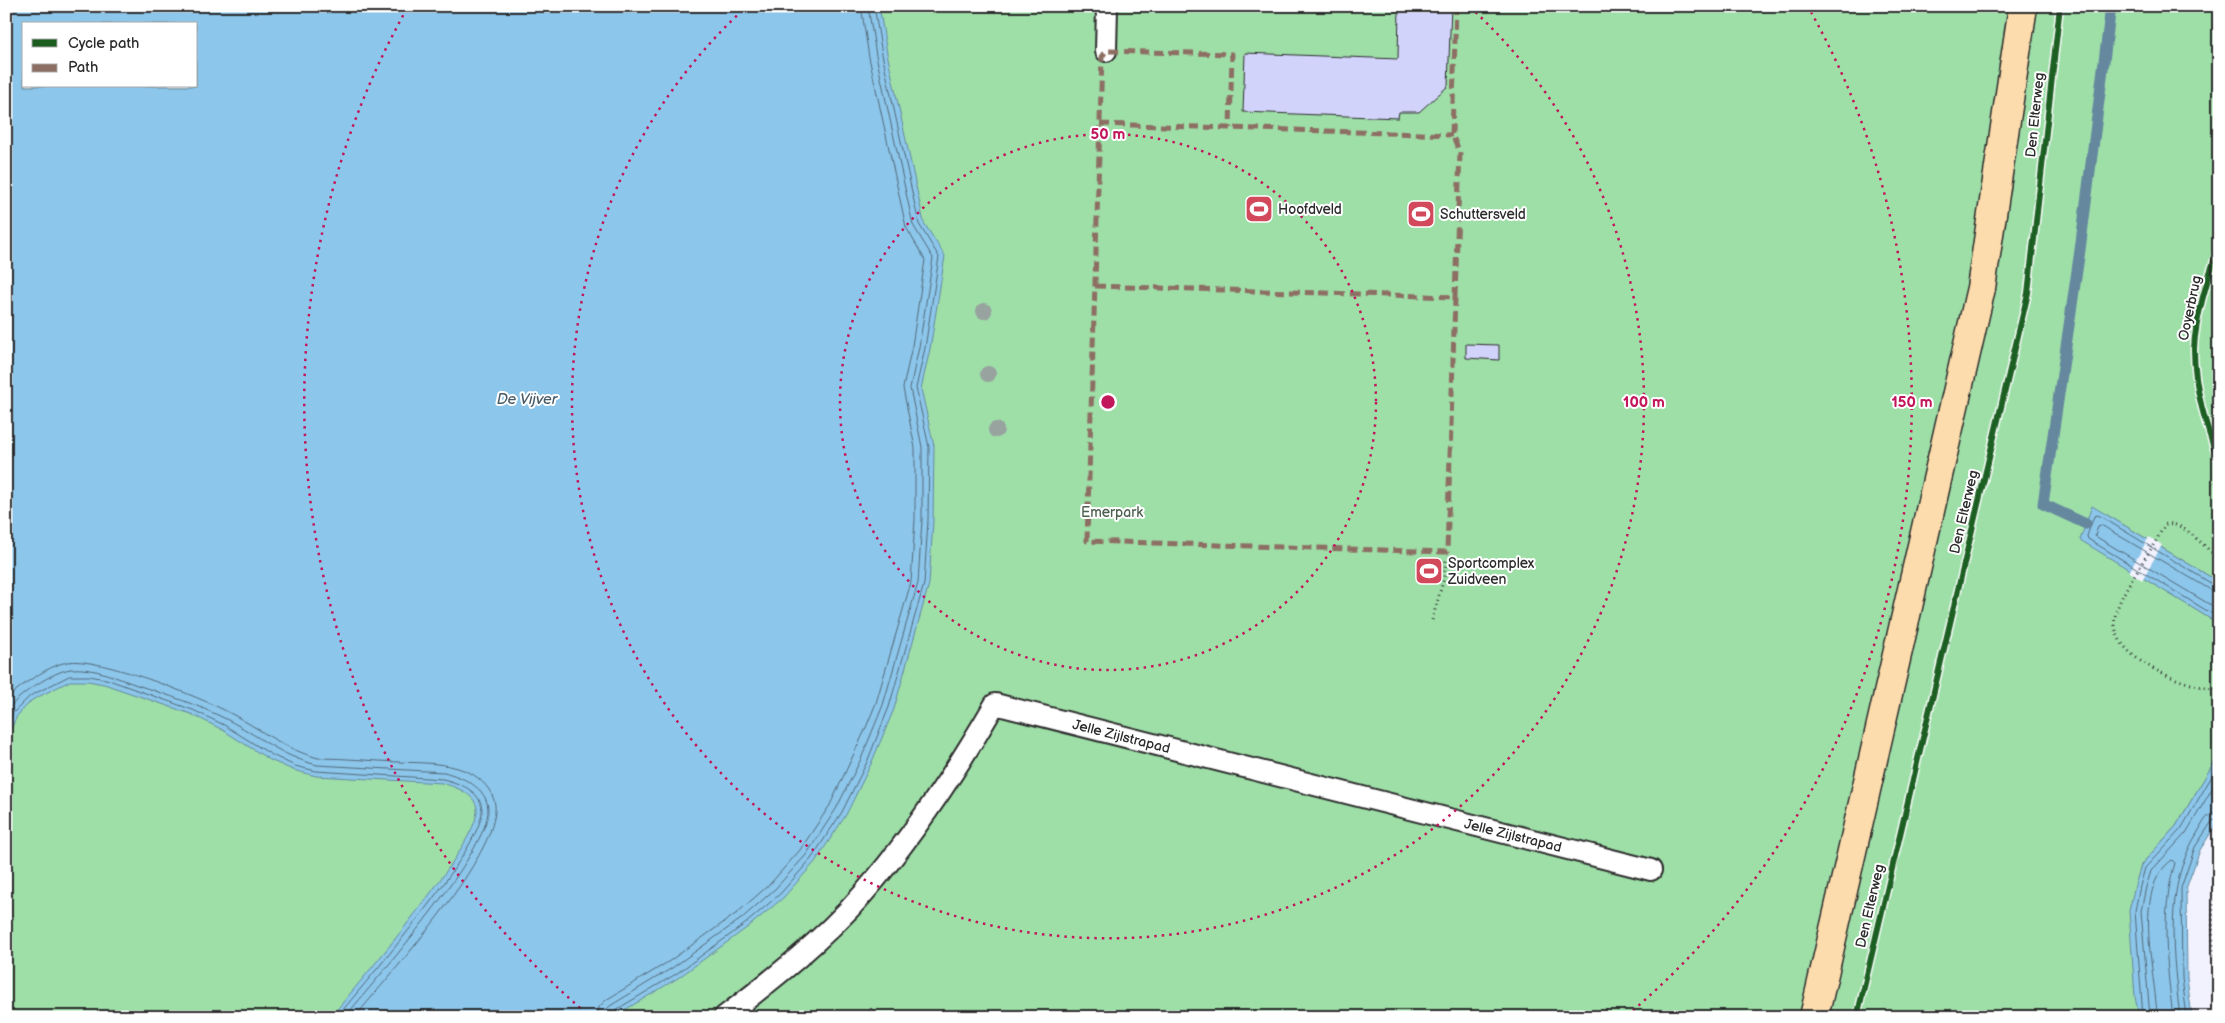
<svg xmlns="http://www.w3.org/2000/svg" width="2225" height="1023" viewBox="0 0 2225 1023" font-family="'Balsamiq Sans',sans-serif">
<style>
.green{fill:#9edfa8;stroke:#64856a;fill-rule:evenodd}
.water{fill:#8cc6eb;stroke:#65889e;fill-rule:evenodd}
.pier{fill:#f2f2fe}
.lines{fill:none;stroke-linecap:round;stroke-linejoin:round}
.shore{stroke:#526978;stroke-width:1}
.stream{stroke:#65889e;stroke-width:11}
.building{fill:#d2d3fb;stroke:#2b2b2b}
.lane-casing{stroke:#2b2b2b;stroke-width:24}
.primary-casing{stroke:#2b2b2b;stroke-width:31}
.path{stroke:#2b2b2b;stroke-width:3;stroke-dasharray:1 4;stroke-linecap:butt}
.lane{stroke:#fff;stroke-width:20}
.primary{stroke:#fcdcac;stroke-width:28}
.quiet{stroke:#8d6e63;stroke-width:5;stroke-dasharray:10 5;stroke-linecap:butt}
.cycleway-casing{stroke:#fff;stroke-width:9}
.cycleway{stroke:#1b5e20;stroke-width:6}
.tree{fill:#98a29e}
.ring{fill:none;stroke:#c2185b;stroke-width:2.5;stroke-dasharray:2.5 5}
.labels{text-anchor:middle;dominant-baseline:central;stroke-width:4;stroke-linejoin:round;paint-order:stroke}
.street-label{font-size:14px;fill:#2b2b2b;stroke:#fff}
.poi-label{font-size:14px;fill:#2b2b2b;stroke:#fff;text-anchor:start}
.park-label{font-size:14px;fill:#4e6150;stroke:#fff}
.water-label{font-size:15px;font-style:italic;fill:#485a65;stroke:#fff}
.centre{fill:#c2185b;stroke:#fff;stroke-width:2.5}
.ring-label{font-size:15px;text-anchor:middle;font-weight:bold;fill:#c2185b;stroke:#fff;stroke-width:4;stroke-linejoin:round;paint-order:stroke}
</style>
<rect width="100%" height="100%" fill="#f2f2fe"/>
<filter id="ink" filterUnits="userSpaceOnUse"><feTurbulence type="fractalNoise" baseFrequency=".02" numOctaves="2"/><feDisplacementMap in="SourceGraphic" scale="10" xChannelSelector="R" yChannelSelector="G"/><feConvolveMatrix kernelMatrix="1 2 1 2 8 2 1 2 1" color-interpolation-filters="sRGB"/></filter>
<g filter="url(#ink)">
<path class="green" d="M6 6H2219V482H2214L2219 491V582L2107 515 2083 541 2219 624V754L2176 826 2141 865 2133 957 2139 1017H6ZM24 24H196V86H24Z"/>
<path class="water" d="M6 6H879L887 53 924 223 945 256 930 349 921 389 934 446 933 521 929 584 894 709 871 764 846 815 815 862 783 898 748 927 678 978 613 1017H331C357 984 480 844 477 809 475 793 455 787 442 783L316 776 293 770 270 760 221 729 191 714 104 684 88 681H70L32 700 17 716 6 740ZM24 24H196V86H24Z
M2092 506 2219 582V624L2080 540Z
M2219 754V820L2200 850 2186 889 2187 978 2192 1017H2139L2135 997 2129 911 2135 885 2141 865 2176 826Z"/>
<path class="pier" d="M2149 537 2162 545 2142 580 2129 572Z"/>
<g class="lines">
<path class="shore" d="M2219 585H2214L2098 515 2094 516 2087 536 2088 539 2219 618
M2219 592 2211 590 2101 525 2098 526 2095 536 2219 610
M6 700C19 686 48 666 67 662 98 656 200 697 230 713 261 729 283 749 318 758 345 758 371 761 398 762 420 763 445 762 466 771 481 777 497 794 495 811 492 863 390 974 355 1017
M6 712C16 696 53 671 71 669 95 667 116 678 137 685 168 695 198 705 226 719 260 736 278 755 317 765L444 772C462 777 487 787 488 809 490 851 375 980 345 1017
M6 727 13 713 30 696 69 676H89L106 679 193 710 224 725 272 755 295 766 316 771 443 779C458 783 481 790 482 810 483 849 366 981 337 1017
M598 1017 599 1007 606 1000 668 962 737 913 770 884 800 850 830 805 865 730 876 703 911 582 915 520V448L903 388 912 346 925 260 906 227 869 57 861 6
M605 1017 606 1010 610 1006 672 968 741 919 775 889 806 855 836 809 861 759 883 705 918 583 922 520V447L910 388 919 347 933 258 913 225 876 55 868 6
M612 1017 614 1011 676 974 745 924 780 894 811 859 842 812 867 762 889 707 924 584 928 520 929 447 916 388 925 348 939 257 919 224 882 54 874 6
M2143 1017 2135 911 2140 886 2145 868 2181 829 2219 764
M2150 1017 2141 911 2146 887 2151 871 2186 833 2219 777
M2157 1017C2156 974 2131 889 2172 860L2175 863C2160 912 2167 967 2173 1017
M2180 1017C2173 956 2163 886 2198 832 2203 823 2207 812 2219 812
M2187 1017 2182 978 2181 888 2195 847 2213 820 2219 818"/>
<path class="stream" d="M2086 524 2043 504 2080 250 2111 6"/>
</g>
<path class="building" d="M1399 6H1451L1448 86 1419 112H1399L1398 118 1243 112 1245 53 1398 59Z
M1466 344 1499 345V360L1466 358Z
M871 1008 880 1017H864Z"/>
<g class="lines">
<defs>
<g id="lane">
<path d="M1106 51 1107 6"/>
<path id="s1" d="M724 1017C772 980 823 940 863 894 914 835 956 771 995 704L1651 870"/>
</g>
<path id="primary" d="M1814 1017 1981 288 2023 6"/>
</defs>
<use href="#lane" class="lane-casing"/>
<use href="#primary" class="primary-casing"/>
<path class="path" d="M2219 559C2206 549 2180 517 2164 525 2151 554 2128 579 2117 609 2100 657 2184 686 2219 690
M1432 620 1444 578 1446 559
M2219 880C2209 913 2212 947 2219 980"/>
<use href="#lane" class="lane"/>
<use href="#primary" class="primary"/>
<path class="quiet" d="M1100 124 1452 135
M1095 286 1455 297 1447 552 1087 541 1102 57 1106 51 1232 54 1230 128
M1455 297 1460 152 1452 135 1456 6"/>
<defs>
<path id="cycleway" d="M2219 248C2208 275 2195 320 2194 349 2194 388 2206 426 2219 462
M1857 1017 2028 293 2060 6"/>
</defs>
<use href="#cycleway" class="cycleway-casing"/>
<use href="#cycleway" class="cycleway"/>
</g>
<g class="tree">
<circle cx="984" cy="311" r="8"/>
<circle cx="988" cy="374" r="8"/>
<circle cx="996" cy="430" r="8"/>
</g>
</g>
<g class="ring">
<circle cx="1108" cy="402" r="268"/>
<path d="M1470 7A536 536 0 1 1 746 7"/>
<path d="M586 1013A804 804 0 0 1 405 12M1811 12A804 804 0 0 1 1630 1013"/>
</g>
<defs>
<symbol id="stadium-square" viewBox="-11 -11 22 22"><rect x="-9" y="-9" width="18" height="18" rx="4" fill="#d1495b" stroke="#fff"/><path d="M0-5a6.5 5 0 1 0 0 10a6.5 5 0 1 0 0-10ZM-3.5-1.8h7v3.6h-7Z" fill="#fff"/></symbol>
</defs>
<g fill-rule="evenodd">
<use href="#stadium-square" x="1243" y="193" width="32" height="32"/>
<use href="#stadium-square" x="1405" y="198" width="32" height="32"/>
<use href="#stadium-square" x="1413" y="555" width="32" height="32"/>
</g>
<g class="labels">
<g class="street-label">
<text transform="translate(2035 115) rotate(-84)">Den Elterweg</text>
<text transform="translate(2190 308) rotate(-78)">Ooyerbrug</text>
<text transform="translate(1964 512) rotate(-77)">Den Elterweg</text>
<text stroke="none"><textPath href="#s1" startOffset="548">Jelle Zijlstrapad</textPath></text>
<text stroke="none"><textPath href="#s1" startOffset="952">Jelle Zijlstrapad</textPath></text>
<text transform="translate(1870 906) rotate(-77)">Den Elterweg</text>
</g>
<g class="poi-label">
<text x="1278" y="209">Hoofdveld</text>
<text x="1440" y="214">Schuttersveld</text>
<text x="1448" y="563">Sportcomplex<tspan x="1448" dy="16">Zuidveen</tspan></text>
</g>
<g class="park-label">
<text x="1112" y="512">Emerpark</text>
</g>
<g class="water-label">
<text x="527" y="399">De Vijver</text>
</g>
</g>
<circle cx="1108" cy="402" r="8" class="centre"/>
<g class="ring-label">
<text x="1108" y="139">50 m</text>
<text x="1644" y="407">100 m</text>
<text x="1912" y="407">150 m</text>
</g>
<rect width="2225" height="1023" fill="none" stroke="#fff" stroke-width="25"/>
<rect x="12" y="12" width="2200" height="998" fill="none" stroke="#2b2b2b" stroke-width="2" filter="url(#ink)"/>
<rect x="22" y="22" width="175" height="65" fill="#ffffff" stroke="#aaaaaa"/>
<rect x="32" y="39" width="25" height="8" fill="#1b5e20" stroke="#aaaaaa"/>
<text x="68" y="48" font-size="15" fill="#2b2b2b">Cycle path</text>
<rect x="32" y="64" width="25" height="8" fill="#8d6e63" stroke="#aaaaaa"/>
<text x="68" y="72" font-size="15" fill="#2b2b2b">Path</text>
</svg>
